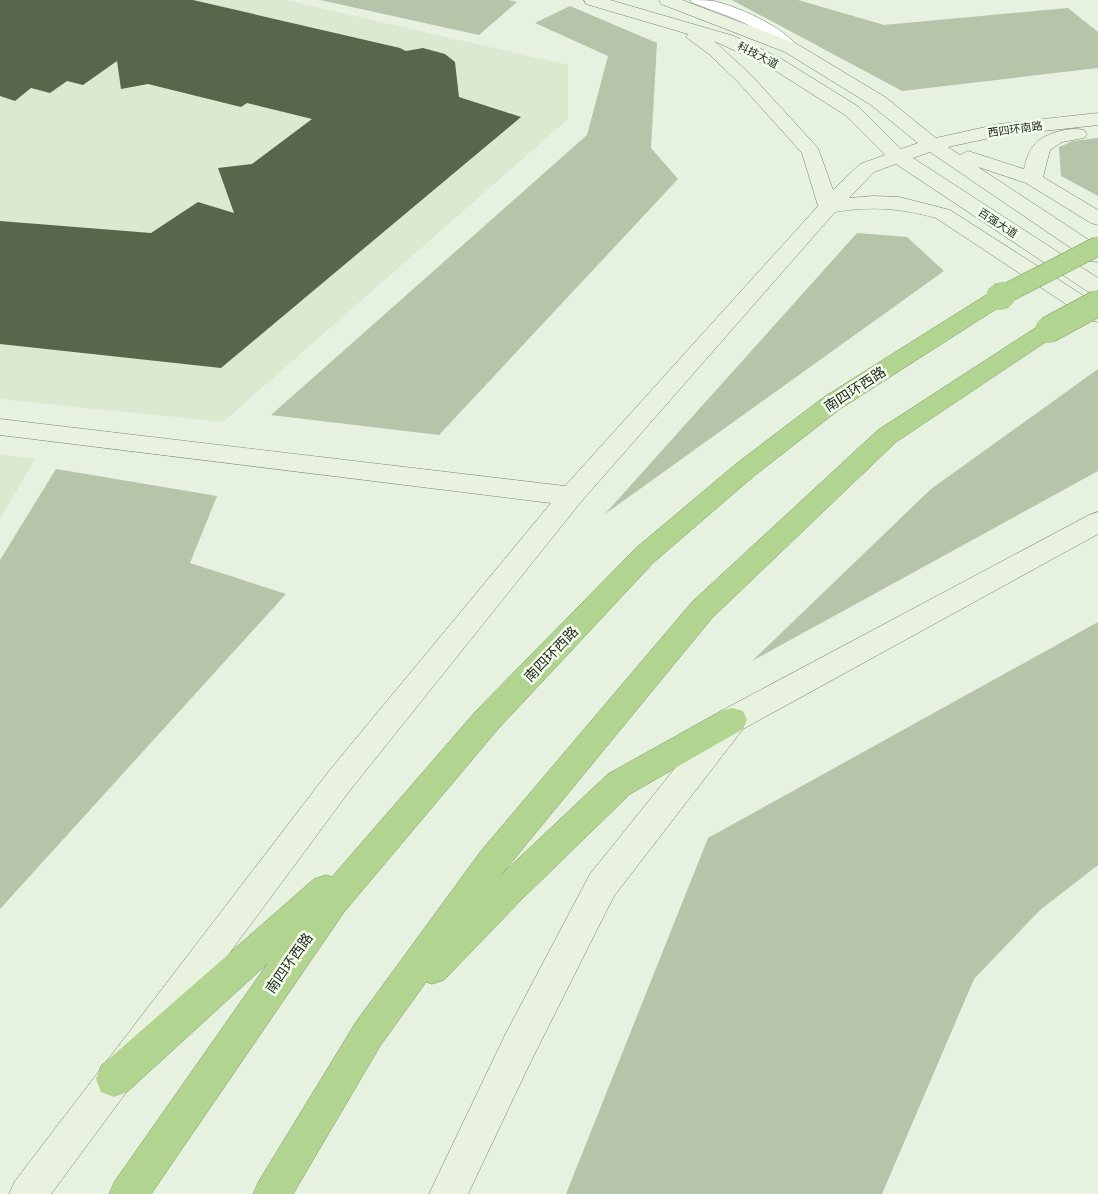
<svg xmlns="http://www.w3.org/2000/svg" width="1098" height="1194" viewBox="0 0 1098 1194" font-family="Lora,'Noto Sans SC',serif">
<style>
.built{fill:#dbe9d0}
.green{fill:#b6c4aa}
.building{fill:#58664b}
.lines{fill:none;stroke-linecap:round;stroke-linejoin:round}
.street-casing{stroke:#788171;stroke-width:1}
.secondary-casing{stroke:#788171;stroke-width:1}
.highway-casing{stroke:#7e9767;stroke-width:1}
.street{fill:#fff;fill-rule:evenodd}
.secondary{fill:#e8f2de;fill-rule:evenodd}
.highway{fill:#b1d590;fill-rule:evenodd}
.highway-bridge-far1-casing{stroke:#7e9767;stroke-width:20;stroke-linecap:butt}
.highway-bridge-casing{stroke:#7e9767;stroke-width:27;stroke-linecap:butt}
.highway-bridge-far1{stroke:#b1d590;stroke-width:19}
.highway-bridge{stroke:#b1d590;stroke-width:26}
.labels{text-anchor:middle;dominant-baseline:central;stroke-width:5;stroke-linejoin:round;paint-order:stroke}
.far-street-label{font-size:11px;fill:#1f231c;stroke:#f4feec}
.street-label{font-size:14px;fill:#1f231c;stroke:#f4feec}
</style>
<rect width="100%" height="100%" fill="#e7f1df"/>
<path class="built" d="M0 0H285L568 65V119L223 422 0 399Z
M0 455 35 459 0 519Z"/>
<path class="green" d="M320 0H508L517 2 479 35Z
M732 0H798L884 25 1068 8 1098 32V68L902 91Z
M570 6 657 43 651 148 678 179 439 435 271 415 587 135 608 56 535 23Z
M1098 138V196L1061 176 1059 147 1073 141Z
M857 233 907 237 944 271 605 514Z
M1098 369V471L752 661 931 489Z
M56 469 217 496 190 563 286 594 0 909V560Z
M1098 622V865L1040 910 974 979 882 1194H566L708 838Z"/>
<path class="building" d="M0 0H193L400 48 406 51 423 48 445 54 455 62 459 97 521 117 221 368 0 344V221L151 233 198 202 234 213 218 168 252 164 312 119 247 103 241 107 148 84 121 89 117 61 83 85 67 81 50 93 31 88 15 101 0 96Z"/>
<g class="lines">
<defs>
<path id="street" d="M690 0C698 0 707 0 714 1 739 7 784 27 799 48L797 51C782 55 772 39 761 32 740 19 716 12 693 3Z"/>
<path id="secondary" d="M584 0H610L734 36 780 58 859 107 901 149 918 143 871 105 785 52 661 4 659 0H682L797 44 885 97 936 138 999 124 1098 113V125L999 136 948 147 960 155 968 151 1024 169C1029 146 1037 137 1060 131 1068 129 1076 128 1084 130L1087 134 1084 138 1062 142 1050 150 1043 177 1098 210V225L1091 223 1026 183 978 167 1098 246V262L1090 261 930 152 913 158 1098 278V295L1090 293 896 164 874 172 849 198 873 196 899 197 950 210 1098 305V322L1090 320 936 218C901 208 870 206 835 212L580 503 351 789 51 1194H9L15 1181 329 771 551 503 0 435V419L565 486 818 206 802 153 739 83 709 54 686 37 688 34 586 4ZM714 41 768 66 845 115 885 155 860 164 833 190 818 148 751 75Z
M1098 512V534L743 729 614 896 531 1061 468 1194H429L505 1035 590 874 721 711 1089 515Z"/>
<path id="highway" d="M999 290 1007 292 1010 297 1007 302 840 409 754 476 654 562 498 729 344 912 151 1194H109L115 1181 268 963 127 1092 114 1097 101 1092 96 1079 101 1066 314 879 326 875 332 877 476 711 636 548 736 464 824 397 991 292Z
M1048 323 1056 325 1059 330 1056 335 896 442 712 618 501 875 608 774 721 711 732 708 743 711 747 720 743 729 630 794 521 900 444 980 432 984 426 982 380 1046 293 1194H253L259 1181 356 1022 481 851 692 602 878 430 1040 325Z"/>
</defs>
<use href="#street" class="street-casing"/>
<use href="#secondary" class="secondary-casing"/>
<use href="#highway" class="highway-casing"/>
<use href="#street" class="street"/>
<use href="#secondary" class="secondary"/>
<use href="#highway" class="highway"/>
<defs>
<path id="highway-bridge-far1" d="M1001 296 1098 246"/>
<path id="highway-bridge" d="M999 297 1003 295
M1048 330 1098 303"/>
</defs>
<use href="#highway-bridge-far1" class="highway-bridge-far1-casing"/>
<use href="#highway-bridge" class="highway-bridge-casing"/>
<use href="#highway-bridge-far1" class="highway-bridge-far1"/>
<use href="#highway-bridge" class="highway-bridge"/>
</g>
<g class="labels">
<g class="far-street-label">
<text transform="translate(758 55) rotate(27)">科技大道</text>
<text transform="translate(1015 129) rotate(-8)">西四环南路</text>
<text transform="translate(998 223) rotate(33)">百强大道</text>
</g>
<g class="street-label">
<text transform="translate(855 389) rotate(-33)">南四环西路</text>
<text transform="translate(551 654) rotate(-46)">南四环西路</text>
<text transform="translate(289 963) rotate(-55)">南四环西路</text>
</g>
</g>
</svg>
